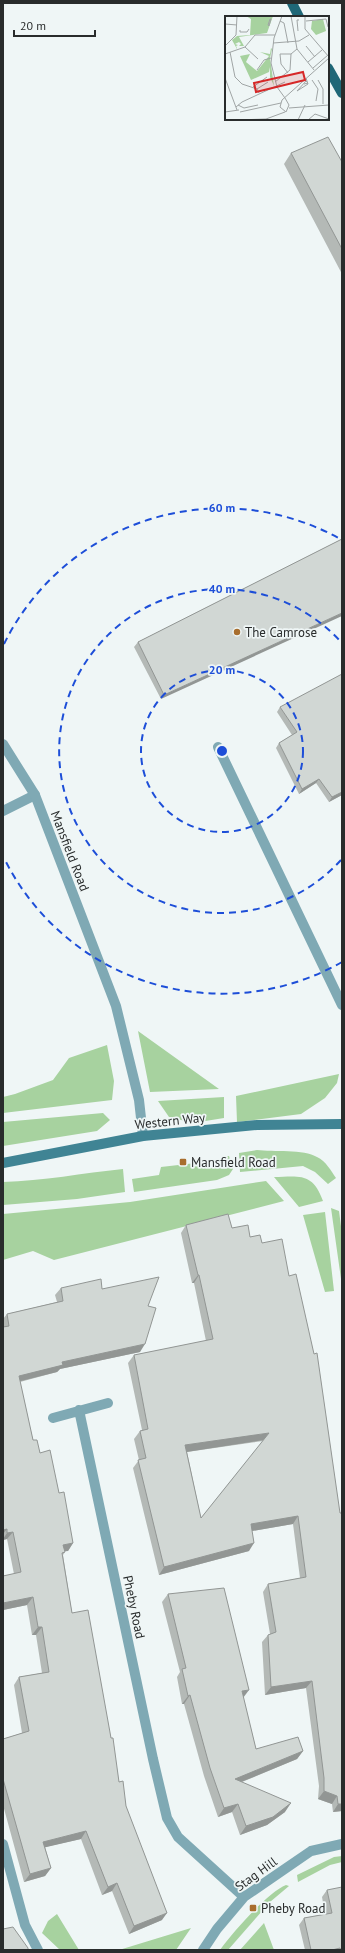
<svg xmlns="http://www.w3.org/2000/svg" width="345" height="1953" viewBox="0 0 345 1953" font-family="'PT Sans',sans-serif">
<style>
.green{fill:#a7d29f}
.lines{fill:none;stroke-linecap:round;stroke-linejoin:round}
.lane{stroke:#7fa9b4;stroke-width:10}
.street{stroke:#7fa9b4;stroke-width:10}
.secondary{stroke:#408494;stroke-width:10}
.primary{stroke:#1f6777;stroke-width:10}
.wall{fill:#b4b9b6;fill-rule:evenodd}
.shaded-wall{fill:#929694}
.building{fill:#d1d7d4;stroke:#929694;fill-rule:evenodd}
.ring{fill:none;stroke:#1d4ed8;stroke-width:2;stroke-dasharray:7 5}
.poi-dot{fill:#a86e2e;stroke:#eff6f6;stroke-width:1.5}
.labels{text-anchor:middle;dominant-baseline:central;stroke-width:3.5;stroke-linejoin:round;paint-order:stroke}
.poi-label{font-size:13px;fill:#292c2c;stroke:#eff6f6;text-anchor:start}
.street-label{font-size:13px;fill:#292c2c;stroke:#eff6f6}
.inset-road{fill:none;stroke:#a0a5a5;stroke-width:1}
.view{fill:#d62828;fill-opacity:0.15;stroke:#d62828;stroke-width:2}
.inset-edge{fill:none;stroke:#292c2c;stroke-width:2}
.centre{fill:#1d4ed8;stroke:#eff6f6;stroke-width:2}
.ring-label{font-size:12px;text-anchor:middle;font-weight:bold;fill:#1d4ed8;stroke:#eff6f6;stroke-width:3.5;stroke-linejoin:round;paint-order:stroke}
</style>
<rect width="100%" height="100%" fill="#eff6f6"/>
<path class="green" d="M138 1031 219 1089 150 1092Z
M107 1045 114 1081 112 1100 3 1113V1097L15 1094 53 1080 69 1058Z
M339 1074 337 1083 325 1098 301 1114 237 1122 236 1096Z
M224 1097V1118L193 1123 169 1117 158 1101Z
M103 1113 110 1120 97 1131 3 1146V1122Z
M257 1150C273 1152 304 1149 317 1157 326 1161 331 1171 336 1178L328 1184 315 1172 303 1166 240 1172 239 1153Z
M225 1156H229L233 1169 229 1175 217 1180 134 1192 132 1179 159 1175 161 1167 222 1160Z
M123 1169 125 1192 77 1199 3 1205V1182C43 1181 83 1173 123 1169Z
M274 1177C301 1176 313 1173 323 1201L299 1207Z
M266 1181 284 1201 54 1260 33 1251 3 1260V1214L130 1202Z
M331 1208 339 1211 342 1234V1286Z
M325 1212 334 1291 325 1292 303 1215Z
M342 1856V1862L330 1865 298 1882 297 1875 334 1857Z
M286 1885 289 1886 270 1902 228 1950H220C232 1933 268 1892 286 1885Z
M57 1914 79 1950H60L42 1933 48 1921Z
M264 1923 274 1950H240Z
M191 1928 176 1950H119Z"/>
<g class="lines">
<path class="lane" d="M218 747 342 1005
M3 811 35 795
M3 1844 25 1925 38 1950"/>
<path class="street" d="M3 744 35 795 116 1006 139 1100 143 1136
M79 1410 153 1759 167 1818 178 1837 244 1897
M53 1418 108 1403
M203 1950 217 1929 244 1897 311 1851 342 1844"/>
<path class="secondary" d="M3 1163 143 1136 257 1125 342 1124"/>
<path class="primary" d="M292 3 299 17
M328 68 342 93"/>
</g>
<path class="wall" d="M291 153 342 162V274L284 164Z
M342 539 161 699 134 647 138 642Z
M280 707 342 795 329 802 316 783 299 794 276 748 279 743 292 735 277 712Z
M186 1225 232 1228 250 1237 260 1235 342 1811 333 1812 332 1804 318 1799 319 1786 306 1688 265 1695 262 1642 268 1635 270 1634 263 1592 268 1584 300 1578 293 1524 252 1531 249 1551 159 1575 133 1468 139 1460 134 1439 140 1431 142 1430 128 1363 134 1355 206 1341 194 1283H192L181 1233ZM263 1441 201 1518 187 1452Z
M61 1288 102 1289 148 1306 140 1352 60 1369 57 1372 20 1382 33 1440 40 1453 59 1493 73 1543 68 1551H64L65 1552 63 1555 72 1613 111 1738 119 1782 126 1806 162 1920 129 1934 112 1891 102 1895 81 1839 45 1847 51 1868 45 1876 24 1882 3 1805V1739L22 1733 14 1685 19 1677 42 1673 36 1635H32L27 1605 3 1610V1576L14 1574 7 1539 3 1540V1319L7 1314 57 1302 55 1295Z
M168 1594 243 1697 256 1749 303 1751 297 1759 242 1782 285 1812 267 1825 240 1835 232 1812 218 1817 204 1776 184 1704H182L177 1677 180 1672 162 1602Z
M327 1890 342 1950H305L299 1925 304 1918 325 1914 322 1897Z"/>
<path class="shaded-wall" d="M342 613V616L161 699 164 695Z
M319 779 316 783 299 794 302 789Z
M342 792V795L329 802 332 797Z
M198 1275H199L194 1283H192Z
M145 1344 140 1352 60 1369 57 1372 13 1383 19 1376 62 1362Z
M269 1433 264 1440 180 1453 185 1445Z
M298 1516 293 1524 246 1532 251 1524Z
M7 1529 3 1534V1530Z
M13 1532 7 1539 3 1540V1539L7 1533Z
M73 1543 68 1551 58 1552 63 1545Z
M254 1543 249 1551 159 1575 164 1567Z
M33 1597 27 1605 3 1610V1603Z
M38 1627H42L36 1635H32Z
M312 1681 306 1688 265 1695 271 1687Z
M249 1690 243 1698 242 1691Z
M190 1695 184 1704H182L188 1696Z
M303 1751 297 1759 229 1787 235 1779Z
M324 1791 337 1796 332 1804 318 1799Z
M291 1803 285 1812 267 1825 240 1835 246 1826Z
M238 1804 232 1812 218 1817 224 1808Z
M338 1804H342V1811L333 1812Z
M86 1831 81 1839 38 1849 43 1842Z
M51 1868 45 1876 24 1882 30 1874Z
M117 1883 112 1891 102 1895 108 1887Z
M167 1913 162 1920 129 1934 134 1926Z"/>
<path class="building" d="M328 137 342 162V249L291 153Z
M342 539V613L164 695 138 642Z
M342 674V792L332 797 319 779 302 789 279 743 297 732 280 707Z
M228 1214 232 1228 248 1225 250 1237 260 1235 262 1243 282 1239 289 1276 296 1274 314 1354 317 1353 340 1513H342V1804H338L337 1796 324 1791V1778L312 1681 271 1687 268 1635 276 1632 268 1584 306 1577 298 1516 251 1524 254 1543 164 1567 138 1460 146 1458 140 1431 148 1429 134 1355 213 1339 199 1275H198L186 1225ZM269 1433 201 1518 185 1445Z
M159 1277 148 1306 156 1308 145 1344 62 1362 63 1365 19 1376 33 1440H37L40 1453 50 1450 59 1493 64 1492 73 1543 63 1545 65 1552 62 1553 72 1613 88 1610 111 1738H113L119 1782 123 1781 126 1806 167 1913 134 1926 117 1883 108 1887 86 1831 43 1842 51 1868 30 1874 3 1779V1739L29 1731 19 1677 49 1672 42 1627H38L33 1597 3 1603V1576L21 1572 13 1532 7 1533V1529L3 1530V1327L9 1326 7 1314 63 1301 61 1288 101 1279 102 1289Z
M224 1588 249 1690 242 1691 256 1749 298 1737 303 1751 235 1779 291 1803 273 1817 246 1826 238 1804 224 1808 210 1768 190 1695 188 1696 182 1669 186 1668 168 1594Z
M342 1887V1950H341L340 1948 332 1950H311L304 1918 332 1913 327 1890Z
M13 1927 28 1948V1950H3V1929Z"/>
<g class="ring">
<circle cx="222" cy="751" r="81"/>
<path d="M341 860A162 162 0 1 1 341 642"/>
<path d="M342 962A243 243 0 0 1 4 858M4 644A243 243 0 0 1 342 540"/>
</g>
<g class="poi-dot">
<circle cx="237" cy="632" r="4"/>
<rect x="179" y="1158" width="8" height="8" rx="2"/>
<rect x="249" y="1904" width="8" height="8" rx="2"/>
</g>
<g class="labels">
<g class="poi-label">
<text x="245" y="632">The Camrose</text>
<text x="191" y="1162">Mansfield Road</text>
<text x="261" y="1908">Pheby Road</text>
</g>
<g class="street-label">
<text transform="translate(70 851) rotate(69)">Mansfield Road</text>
<text transform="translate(170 1121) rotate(-6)">Western Way</text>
<text transform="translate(134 1607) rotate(78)">Pheby Road</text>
<text transform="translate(256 1874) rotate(-36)">Stag Hill</text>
</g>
</g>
<g transform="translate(225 16)">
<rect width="104" height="104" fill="#eff6f6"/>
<path d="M21 0H48L42 17 14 21 19 30H14L16 28 14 26 10 28 13 29 11 30 12 32V33L7 24 12 20 25 19 26 3ZM98 3 101 15 91 19 86 13 87 5ZM46 32 47 33 45 42 49 70 45 61V51L44 56 26 64 15 40 25 38 21 46 32 55 44 40 35 36 45 38Z" fill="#a7d29f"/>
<path class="inset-road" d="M57 0 49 22 46 47 52 71 60 82M66 0 72 33 89 54M45 3H46L44 10 43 9ZM55 5 59 7 63 27M81 5 101 3 103 11M0 8 12 9M80 13 104 41M80 13V0M15 14V16H22L24 13M73 15 72 4H74M48 27 74 25 84 19M0 30 11 19 12 0M81 30 90 41M20 31 33 43M5 36 10 61 17 68 32 73 34 77M0 38 20 31 30 19H50M83 46 97 34M88 52 103 39M32 54 39 44 46 42M63 57 56 48 55 38H66M0 62 12 94M87 64 93 73 91 85M93 64 98 73V88M50 66 65 54 66 38 72 33M79 68 83 67 81 65 72 75 83 68 81 62M28 71 42 61M32 73 43 66M60 82 64 89 61 96 55 91 57 84 104 42M13 89 19 92 33 89M11 91 17 86 60 66M64 92 104 89M0 96 14 94M15 96 56 87M12 104 41 103 60 96M73 104 80 89M83 104 90 98 104 103"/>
<path class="view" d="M78 56 80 64 31 76 29 67Z"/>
<rect width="104" height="104" class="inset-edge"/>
</g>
<circle cx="222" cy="751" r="6" class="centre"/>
<g class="ring-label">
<text x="222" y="512">60 m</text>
<text x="222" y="593">40 m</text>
<text x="222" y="674">20 m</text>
</g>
<rect width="345" height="1953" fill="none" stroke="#292c2c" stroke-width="8"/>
<path d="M14 30v6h81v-6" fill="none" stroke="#292c2c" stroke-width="2"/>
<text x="20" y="30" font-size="12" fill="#292c2c" stroke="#eff6f6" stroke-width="3" paint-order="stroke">20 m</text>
</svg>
